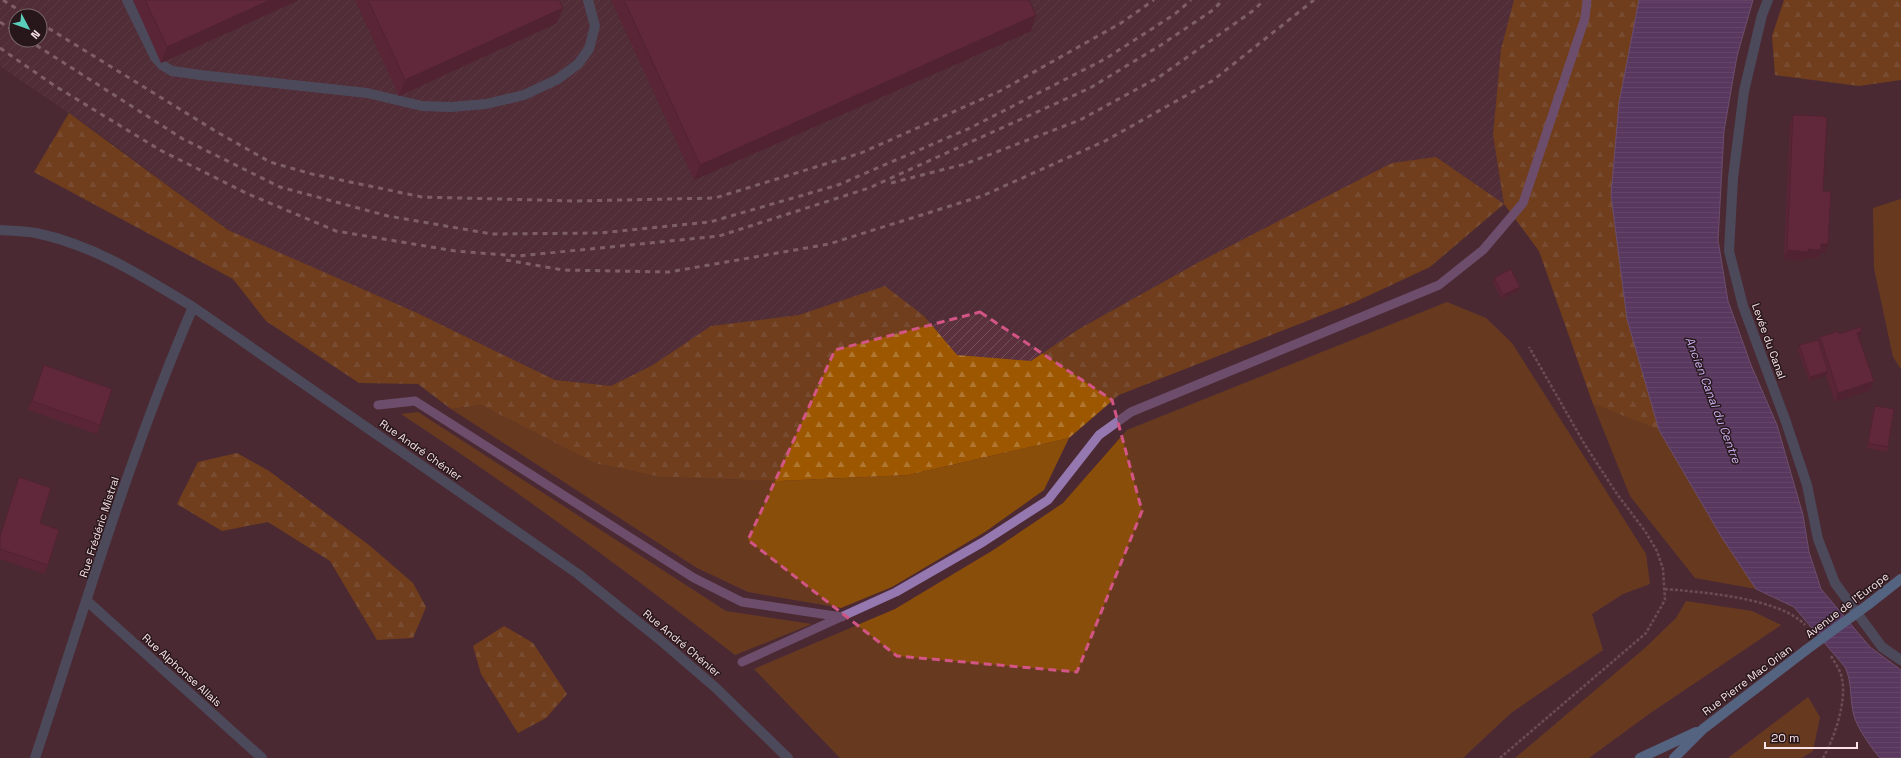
<svg xmlns="http://www.w3.org/2000/svg" width="1901" height="758" viewBox="0 0 1901 758" font-family="'Space Grotesk',sans-serif">
<style>
.industrial{fill:url(#industrial-furrows);fill-rule:evenodd}
.green{fill:#8a4e0b}
.forest{fill:url(#forest-firs)}
.water{fill:url(#water-rules);stroke:#9578b0}
.lines{fill:none;stroke-linecap:round;stroke-linejoin:round}
.stream{stroke:#9578b0;stroke-width:9}
.path{stroke:#93757e;stroke-width:2.5;stroke-dasharray:3 2;stroke-linecap:butt}
.minor{stroke:#4e718a;stroke-width:10}
.major{stroke:#61aade;stroke-width:10}
.rail{stroke:#bca1a8;stroke-width:3;stroke-dasharray:5 5;stroke-linecap:butt}
.major-bridge{stroke:#61aade;stroke-width:10}
.wall{fill:#6b203c}
.shaded-wall{fill:#571a31}
.building{fill:#7c2546;stroke:#571a31}
.marked{fill:none;stroke:#d25585;stroke-width:3;stroke-dasharray:8 5;stroke-linejoin:round}
.labels{text-anchor:middle;dominant-baseline:central;stroke-width:3;stroke-linejoin:round;paint-order:stroke}
.street-label{font-size:11px;fill:#f9e2e8;stroke:#27171b}
.water-label{font-size:12px;font-style:italic;fill:#c9b1f1;stroke:#27171b}
</style>
<defs>
<pattern id="industrial-furrows" width="10" height="10" patternUnits="userSpaceOnUse"><rect width="10" height="10" fill="#5a313d"/><path d="M-1 1l2-2M0 10L10 0M9 11l2-2" fill="none" stroke="#724f59"/></pattern>
<pattern id="forest-firs" width="22" height="20" patternUnits="userSpaceOnUse"><rect width="22" height="20" fill="#9d5700"/><path d="M5 1l3.5 6h-7zM16 11l3.5 6h-7z" fill="#b07732"/></pattern>
<pattern id="water-rules" width="6" height="5" patternUnits="userSpaceOnUse"><rect width="6" height="5" fill="#6a4a98"/><path d="M0 2.5h6" fill="none" stroke="#8064a6"/></pattern>
</defs>
<rect width="100%" height="100%" fill="#4b2933"/>
<path class="industrial" d="M0 0H1514L1501 49 1493 135 1504 204 1370 274 695 450 228 230 98 133 0 66ZM16 16H40V40H16Z"/>
<path class="green" d="M1901 199V369L1893 357 1874 268 1873 208Z
M1447 302 1486 318 1512 343 1646 554 1650 584 1623 594 1592 614 1603 650 1511 713 1463 758H840L754 669 895 609 995 549 1063 503 1127 430Z
M1593 404 1659 430 1721 536 1756 589 1695 578 1630 496Z
M481 405 594 463 660 477 779 481 908 475 1069 438 1044 490 985 532 892 587 841 608 748 592 697 568 451 409Z
M418 412 726 611 812 624 735 655C626 571 516 489 401 414Z
M1686 601 1752 611 1781 625 1649 714 1589 758H1515L1645 648 1676 618Z
M1808 697 1820 717 1813 751 1802 758H1728Z"/>
<path class="forest" d="M1514 0H1639L1619 103 1611 195 1627 319 1659 430 1593 404 1539 251 1504 204 1430 267 1355 302 1119 395 1069 438 908 475 779 481 660 477 594 463 481 405 451 409 418 384 359 383 266 321 233 279 34 172 69 113 228 230 417 313 555 380 611 386 653 365 711 326 799 315 885 286 924 316 957 355 1031 361 1079 329 1201 261 1392 163 1436 157 1504 204 1493 135 1501 49Z
M1784 0H1901V80L1859 86 1775 75 1772 36Z
M237 453 269 471 369 545 413 583 426 607 413 638 377 640 330 561 268 522 222 531 177 504 198 462Z
M504 626 533 643 567 694 546 718 518 733 481 674 473 646Z"/>
<path class="water" d="M1639 0H1753L1737 56 1724 131 1718 240 1728 301 1751 365 1777 425 1803 515 1809 552 1821 589 1870 647 1901 670V758H1880C1872 749 1859 730 1855 719 1849 702 1853 683 1845 667L1794 607 1756 589 1721 536 1659 430 1627 319 1611 195 1619 103Z"/>
<g class="lines">
<path class="stream" d="M378 405 415 401 694 578 742 602 842 617
M742 662 896 592 983 542 1048 500 1099 435 1131 412 1439 285 1483 250 1523 203 1585 18 1587 0"/>
<path class="path" d="M1665 589C1702 592 1780 598 1805 625
M1500 758 1646 633 1665 600 1663 569 1657 551 1645 531 1617 494 1585 445 1529 347
M1823 758C1834 739 1847 701 1842 679 1841 671 1835 663 1831 656"/>
<path class="minor" d="M127 0 155 57 162 65 172 71 200 75 367 93 422 106 451 107 486 104 524 95 558 79 578 64 589 49 595 26 588 0
M1768 0 1762 15 1744 91 1733 178 1729 251 1743 306 1786 422 1807 485 1818 539 1835 583 1882 647 1901 660
M0 230C12 231 25 231 36 233 94 245 144 277 193 307L578 574 659 639 716 688 788 758
M87 601 262 758
M35 758C85 607 130 453 193 307"/>
<path class="major" d="M1869 604 1901 579
M1640 758 1696 732
M1674 758 1703 729 1806 650"/>
<path class="rail" d="M3 0 28 16
M0 22 16 32
M40 23 217 132 270 162 312 174 422 197 576 201 715 198 861 153 1000 91 1121 23 1154 0
M28 40 183 139 280 187 388 216 492 234 599 233 710 222 838 185 970 128 1105 59 1175 14 1191 0
M0 48 55 86 160 150 246 193 336 231 455 251 519 256 719 236 869 188 1090 88 1161 45 1213 10 1223 0
M891 183 965 164 1080 120 1159 77 1254 10 1264 0
M506 260 563 270 669 272 829 244 982 196 1105 141 1212 81 1314 0"/>
<path class="major-bridge" d="M1806 650 1869 604"/>
</g>
<path class="wall" d="M133 0H299L161 63Z
M355 0H559L557 23 399 96Z
M611 0H1029L1031 31 694 180Z
M1793 115 1823 191 1828 244 1825 253H1820L1817 259 1806 258 1805 261 1784 259 1790 124Z
M1494 278 1518 291 1502 299 1493 283Z
M1839 334 1859 339 1874 381 1870 390 1835 402 1826 376 1809 381 1798 350 1799 345 1818 341 1820 337Z
M44 365 112 389 97 434 28 410Z
M1875 406 1888 447 1887 452 1867 448 1873 411Z
M19 477 40 523 48 565 44 574 0 559V535Z"/>
<path class="shaded-wall" d="M270 0H299L161 63 167 47Z
M563 8 557 23 399 96 405 80Z
M1036 15 1031 31 694 180 700 165Z
M1821 244H1828L1825 253H1820L1817 259 1806 258 1805 261 1784 259 1787 250 1808 249Z
M1520 287 1518 291 1502 299 1503 295Z
M1862 331 1859 340 1857 333Z
M1828 371 1826 376 1809 381 1810 377Z
M1874 381 1870 390 1835 402 1838 393Z"/>
<path class="building" d="M145 0H270L167 47Z
M368 0H559L563 8 405 80Z
M624 0H1029L1036 15 700 165Z
M1793 115 1824 116 1827 119 1823 191 1831 192 1828 244H1821V250L1808 249V252L1787 250Z
M1511 269 1520 287 1503 295 1494 278Z
M1860 327 1862 331 1857 333 1874 381 1838 393 1820 337 1838 331 1839 334Z
M1818 340 1828 371 1810 377 1799 345Z
M44 365 112 389 100 425 32 401Z
M1875 406 1894 409 1888 447 1868 443Z
M19 477 51 488 40 523 59 530 48 565 0 549V536Z"/>
<path d="M0 0H1901V758H0ZM980 312 1112 400 1142 511 1077 672 897 656 748 540 835 350Z" fill="#4b2933" fill-opacity=".55" fill-rule="evenodd"/>
<path class="marked" d="M980 312 1112 400 1142 511 1077 672 897 656 748 540 835 350Z"/>
<g class="labels">
<g class="street-label">
<text transform="translate(1769 341) rotate(70)">Levée du Canal</text>
<text transform="translate(421 450) rotate(35)">Rue André Chénier</text>
<text transform="translate(99 527) rotate(-72)">Rue Frédéric Mistral</text>
<text transform="translate(1847 605) rotate(-37)">Avenue de l'Europe</text>
<text transform="translate(682 643) rotate(40)">Rue André Chénier</text>
<text transform="translate(182 670) rotate(42)">Rue Alphonse Allais</text>
<text transform="translate(1747 680) rotate(-37)">Rue Pierre Mac Orlan</text>
</g>
<g class="water-label">
<text transform="translate(1713 400) rotate(69)">Ancien Canal du Centre</text>
</g>
</g>
<g transform="translate(28 28) rotate(131)"><circle r="19" fill="#27171b" stroke="#7b686d"/>
<path d="M0-3L7 15L0 10L-7 15Z" fill="#5bcebb"/>
<text y="-6" font-size="11" font-weight="bold" text-anchor="middle" fill="#f9e2e8">N</text>
</g>
<path d="M1765 742v6h92v-6" fill="none" stroke="#f9e2e8" stroke-width="2"/>
<text x="1771" y="742" font-size="12" fill="#f9e2e8" stroke="#27171b" stroke-width="3" paint-order="stroke">20 m</text>
</svg>
